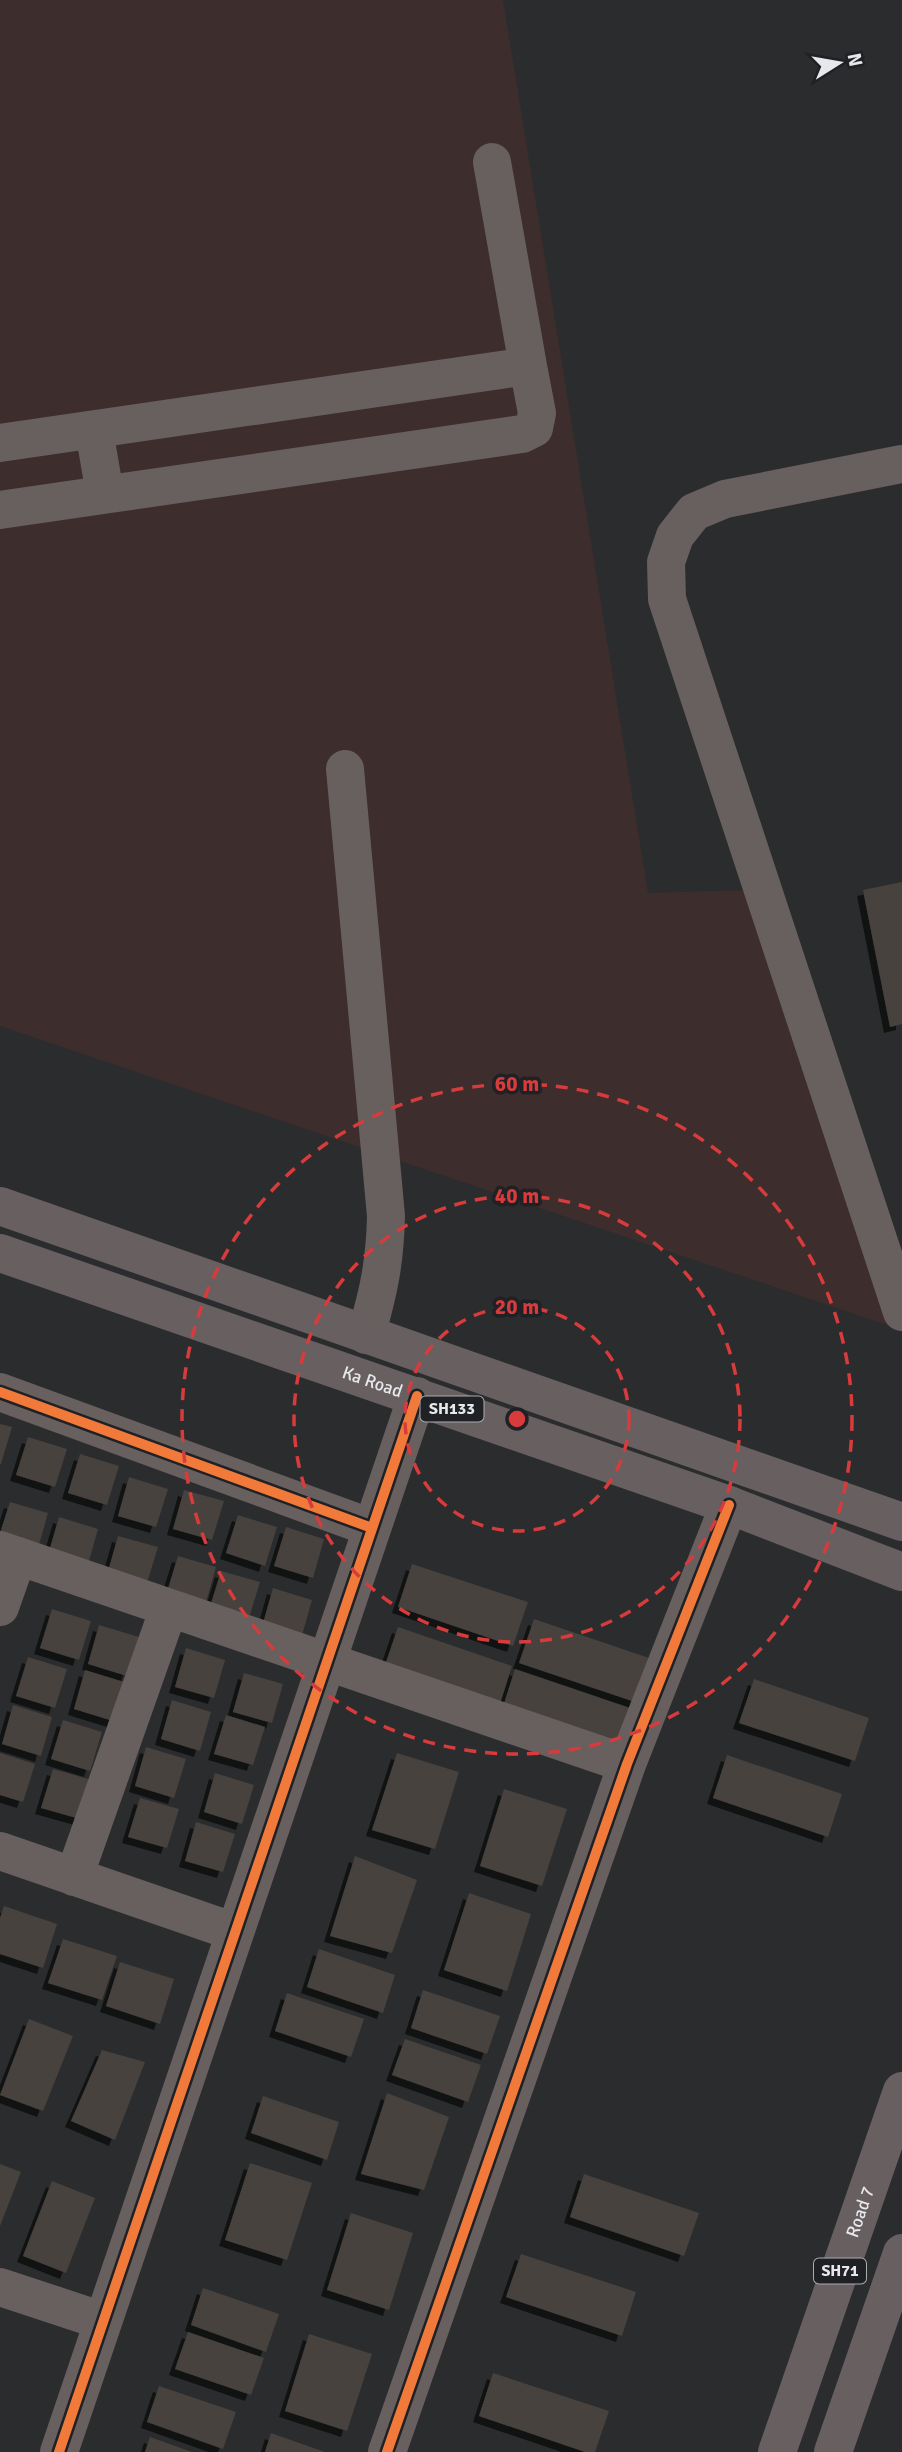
<svg xmlns="http://www.w3.org/2000/svg" width="902" height="2452" viewBox="0 0 902 2452" font-family="Signika,sans-serif">
<style>
.industrial{fill:#3e2d2d}
.building{fill:#46423d;filter:url(#shadow)}
.lines{fill:none;stroke-linecap:round;stroke-linejoin:round}
.minor{stroke:#685f5f;stroke-width:38}
.major{stroke:#685f61;stroke-width:38}
.cycleway-casing{stroke:#202125;stroke-width:15}
.cycleway{stroke:#f17a3a;stroke-width:10}
.ring{fill:none;stroke:#d83b3c;stroke-width:3.5;stroke-dasharray:12 9}
.labels{text-anchor:middle;dominant-baseline:central;stroke-width:7;stroke-linejoin:round;paint-order:stroke}
.shield{fill:#202125;stroke:#abacb0;stroke-width:2}
.shield-label{font-size:16px;font-weight:bold;fill:#e7e8eb}
.street-label{font-size:18px;fill:#e7e8eb;stroke:#202125}
.centre{fill:#d83b3c;stroke:#202125;stroke-width:3.5}
.ring-label{font-size:21px;text-anchor:middle;font-weight:bold;fill:#d83b3c;stroke:#202125;stroke-width:7;stroke-linejoin:round;paint-order:stroke}
</style>
<defs>
<filter id="shadow"><feDropShadow dx="-6" dy="6" stdDeviation="0" flood-color="#0009"/></filter>
</defs>
<rect width="100%" height="100%" fill="#2b2c2e"/>
<path class="industrial" d="M0 0H503L648 893 750 890 902 1330 0 1026Z"/>
<path class="building" d="M902 882V1024L890 1027 863 890Z
M0 1424 12 1427 1 1464H0Z
M28 1437 67 1449 55 1487 16 1475Z
M80 1454 119 1466 107 1505 68 1493Z
M129 1477 168 1489 156 1527 118 1516Z
M184 1490 224 1501 212 1540 173 1529Z
M10 1502 48 1513 37 1552 0 1533Z
M238 1515 277 1527 265 1566 226 1553Z
M59 1517 98 1529 87 1568 48 1555Z
M286 1527 324 1539 313 1578 274 1566Z
M118 1536 158 1547 146 1586 107 1575Z
M178 1556 216 1567 205 1606 166 1595Z
M412 1564 528 1602 513 1646 398 1607Z
M221 1571 260 1582 248 1621 209 1610Z
M273 1588 312 1600 301 1639 262 1627Z
M52 1609 91 1621 79 1660 40 1648Z
M534 1619 649 1658 635 1702 519 1663Z
M99 1625 139 1637 127 1676 88 1664Z
M398 1627 512 1666 498 1710 383 1671Z
M186 1648 225 1660 214 1698 175 1687Z
M28 1657 67 1669 55 1708 16 1696Z
M515 1669 630 1708 616 1751 501 1713Z
M85 1670 124 1682 113 1721 74 1709Z
M244 1673 283 1684 272 1723 233 1712Z
M754 1679 869 1718 855 1761 739 1723Z
M172 1700 211 1712 200 1751 161 1739Z
M13 1705 52 1717 41 1756 2 1744Z
M226 1715 265 1727 253 1765 214 1754Z
M63 1720 102 1732 90 1771 51 1759Z
M146 1747 186 1759 174 1798 135 1786Z
M0 1753 35 1764 23 1802 0 1795Z
M397 1753 459 1772 435 1849 372 1830Z
M727 1755 842 1794 828 1837 713 1798Z
M53 1769 92 1780 80 1819 41 1808Z
M215 1773 254 1785 242 1824 204 1812Z
M504 1789 567 1809 542 1886 480 1866Z
M140 1798 179 1809 167 1848 128 1837Z
M196 1822 235 1834 223 1872 185 1861Z
M355 1856 417 1880 392 1953 330 1936Z
M469 1893 531 1914 507 1991 444 1970Z
M4 1906 57 1924 43 1968 0 1954V1918Z
M63 1939 117 1956 102 2000 48 1983Z
M319 1949 395 1975 383 2013 307 1987Z
M120 1962 174 1979 160 2024 106 2006Z
M423 1990 500 2016 487 2054 411 2028Z
M287 1993 364 2019 351 2057 275 2031Z
M29 2019 73 2036 43 2111 0 2095Z
M405 2039 481 2065 468 2102 392 2075Z
M102 2050 145 2062 115 2140 71 2121Z
M387 2093 449 2117 424 2190 361 2174Z
M263 2096 339 2122 327 2160 251 2133Z
M250 2163 312 2183 287 2260 225 2240Z
M0 2164 21 2172 0 2226Z
M584 2174 699 2213 684 2256 570 2217Z
M52 2181 95 2198 66 2273 23 2256Z
M351 2213 413 2233 389 2310 327 2290Z
M521 2254 636 2292 622 2336 506 2297Z
M203 2288 279 2314 266 2352 191 2325Z
M188 2332 264 2358 251 2395 175 2369Z
M309 2334 372 2354 347 2431 285 2411Z
M493 2373 609 2411 595 2452H585L479 2416Z
M159 2386 236 2412 223 2449 147 2422Z
M271 2433 325 2452H265Z
M150 2437 192 2452H145Z"/>
<g class="lines">
<path class="minor" d="M492 162 528 366
M94 430 105 494
M0 443 528 366 537 413 534 428 522 434 0 510
M902 464 725 499 694 512 675 536 666 562 667 599 902 1312
M345 769 386 1216C385 1261 379 1291 366 1335
M0 1392 372 1528
M0 1550 627 1764
M0 1607 18 1556
M0 1851 235 1932
M74 1877 169 1608
M0 2287 103 2321
M59 2452 417 1396
M387 2452 627 1764 729 1505"/>
<g class="major">
<path d="M0 1206 902 1522"/>
<path id="s1" d="M0 1253 729 1505 902 1572"/>
<path id="s2" d="M777 2452 902 2091"/>
<path d="M833 2452 902 2253"/>
</g>
<defs>
<path id="cycleway" d="M0 1392 372 1528
M59 2452 417 1396
M387 2452 627 1764 729 1505"/>
</defs>
<use href="#cycleway" class="cycleway-casing"/>
<use href="#cycleway" class="cycleway"/>
</g>
<g class="ring">
<circle cx="517" cy="1419" r="112"/>
<circle cx="517" cy="1419" r="223"/>
<circle cx="517" cy="1419" r="335"/>
</g>
<g class="labels">
<g class="shield">
<rect x="420.5" y="1396.5" width="63" height="25" rx="5"/>
<rect x="814" y="2258.5" width="52" height="25" rx="5"/>
</g>
<g class="shield-label">
<text x="452" y="1409">SH133</text>
<text x="840" y="2271">SH71</text>
</g>
<g class="street-label">
<text stroke="none"><textPath href="#s1" startOffset="394">Ka Road</textPath></text>
<text stroke="none"><textPath href="#s2" startOffset="254">Road 7</textPath></text>
</g>
</g>
<circle cx="517" cy="1419" r="10" class="centre"/>
<g class="ring-label">
<text x="517" y="1091">60 m</text>
<text x="517" y="1203">40 m</text>
<text x="517" y="1314">20 m</text>
</g>
<g transform="translate(839 63) rotate(79)" stroke="#202125" stroke-width="5" paint-order="stroke">
<path d="M0-5L12 26L0 18L-12 26Z" fill="#e7e8eb"/>
<text y="-10" font-size="19" font-weight="bold" text-anchor="middle" fill="#e7e8eb">N</text>
</g>
</svg>
